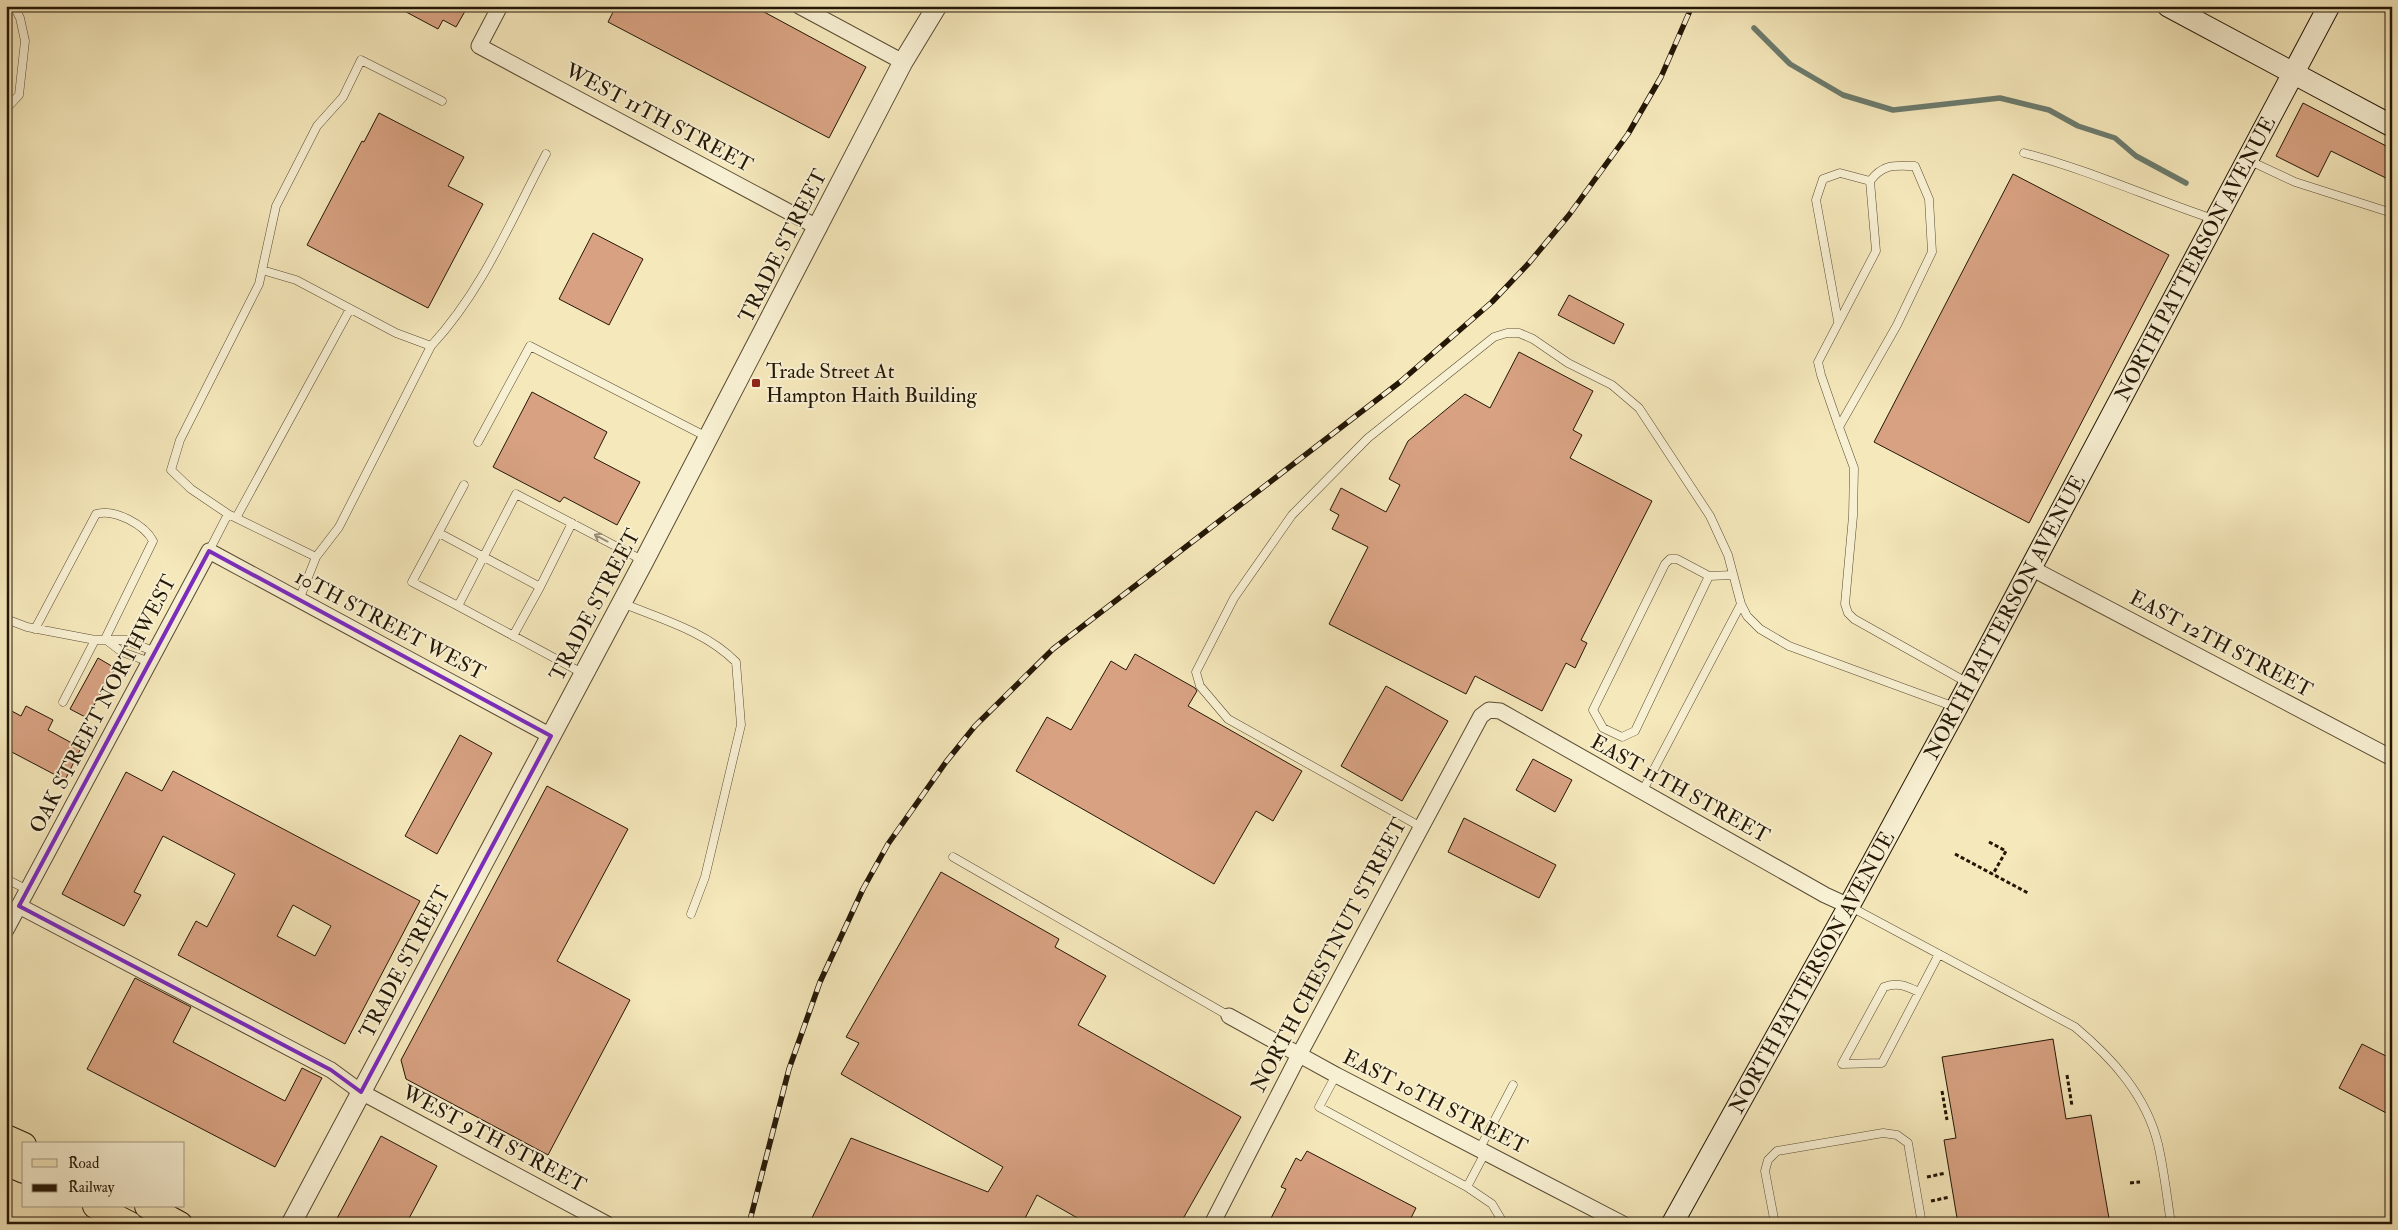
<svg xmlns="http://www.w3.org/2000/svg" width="2398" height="1230" viewBox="0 0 2398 1230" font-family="'IM FELL Double Pica',serif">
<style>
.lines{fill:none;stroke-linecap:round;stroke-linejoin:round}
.stream{stroke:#6c7c6e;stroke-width:5.5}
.building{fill:#d8a282;stroke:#241706;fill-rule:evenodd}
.service-casing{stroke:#584b33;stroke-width:9}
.minor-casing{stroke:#584b33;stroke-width:17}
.tertiary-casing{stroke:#584b33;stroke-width:21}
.secondary-casing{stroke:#241706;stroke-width:23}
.primary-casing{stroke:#241706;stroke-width:26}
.path{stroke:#241706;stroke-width:3;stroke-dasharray:4 2.5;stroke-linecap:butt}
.service{stroke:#f8f0d3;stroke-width:8}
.minor{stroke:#f8f0d3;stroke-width:15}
.tertiary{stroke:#f8f0d3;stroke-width:19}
.secondary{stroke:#f8f0d3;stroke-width:21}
.primary{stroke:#f5e8bb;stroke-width:24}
.rail-casing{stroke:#241706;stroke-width:5.5}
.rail{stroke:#f8f0d3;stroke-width:4;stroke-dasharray:11;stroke-linecap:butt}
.oneway{stroke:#998e77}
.marked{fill:none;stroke:#7b2cbf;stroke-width:4;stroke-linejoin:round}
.poi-dot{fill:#8f2418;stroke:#f8f0d3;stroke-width:2}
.labels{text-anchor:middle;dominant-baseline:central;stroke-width:4;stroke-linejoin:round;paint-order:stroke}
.street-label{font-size:21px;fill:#241706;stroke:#f8f0d3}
.poi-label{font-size:21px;fill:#241706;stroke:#f8f0d3;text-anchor:start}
</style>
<rect width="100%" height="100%" fill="#f5e8bb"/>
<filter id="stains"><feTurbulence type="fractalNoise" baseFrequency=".004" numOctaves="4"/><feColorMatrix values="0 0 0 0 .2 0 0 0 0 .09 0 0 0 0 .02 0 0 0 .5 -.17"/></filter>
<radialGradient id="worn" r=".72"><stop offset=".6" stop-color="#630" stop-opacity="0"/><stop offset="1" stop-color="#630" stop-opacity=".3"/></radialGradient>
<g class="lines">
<path class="stream" d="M1754 28 1790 64 1843 95 1893 110 2000 98 2049 110 2078 126 2115 138 2136 156 2186 183"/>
</g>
<path class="building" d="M395 6H468L456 27 443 20 438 29Z
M616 6H753L866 67 829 138 608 22Z
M2303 103 2392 149V181L2331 151 2318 177 2276 156Z
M379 113 464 157 448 186 483 204 428 308 307 245 362 141 364 142Z
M2013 174 2169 255 2029 523 1874 442Z
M593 233 643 259 609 325 559 299Z
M1569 295 1624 324 1614 344 1558 315Z
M1519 352 1593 391 1573 430 1582 435 1570 458 1652 501 1581 640 1587 643 1575 668 1566 663 1542 711 1475 676 1466 694 1329 624 1368 547 1332 529 1339 515 1330 510 1341 488 1386 512 1400 485 1389 479 1408 441 1465 394 1490 408Z
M532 392 607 432 594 458 640 482 617 525 564 497 560 502 493 467Z
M1135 654 1195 688 1197 691 1188 706 1302 771 1273 821 1256 811 1214 884 1016 771 1047 717 1071 730 1111 661 1126 670Z
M98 658 115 668 87 718 70 709Z
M1386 686 1448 721 1402 801 1341 766Z
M26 706 53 720 48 730 81 748 65 780 6 749V708L21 716Z
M460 735 492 753 437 854 405 836Z
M1533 759 1572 780 1555 812 1516 790Z
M173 771 420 901 345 1044 178 955 196 921 207 927 235 874 163 836 134 892 141 895 124 926 62 894 126 772 162 791ZM293 905 331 926 315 956 277 936Z
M547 786 628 829 557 961 630 1000 548 1155 406 1079 401 1060Z
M1464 818 1556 865 1539 898 1448 852Z
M941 872 1059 939 1055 947 1106 976 1078 1025 1241 1117 1180 1224H1088L1037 1195 1022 1224H809L851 1138 988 1192 1003 1167 841 1074 859 1043 846 1037Z
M135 978 191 1007 173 1042 285 1101 302 1068 322 1078 275 1167 87 1069Z
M2053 1039 2066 1119 2091 1115 2110 1224H1958L1944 1140 1956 1138 1942 1057Z
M2362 1044 2392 1059V1116L2339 1088Z
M381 1136 437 1166 406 1224H334Z
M1307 1151 1416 1208 1408 1224H1268L1286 1189 1281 1187 1296 1158 1301 1161Z"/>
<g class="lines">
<defs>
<path id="service" d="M6 109 19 95 25 41 20 18 14 6
M2024 153C2089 170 2150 198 2213 219
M2248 160 2295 182 2392 213
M262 270 296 280 396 333 431 346C483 290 511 220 546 154
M1838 321 1816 200 1823 179 1840 173 1870 181
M1839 427 1897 325 1932 252 1929 199 1915 166C1894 166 1884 163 1870 181L1876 251 1818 362 1821 375 1839 427 1854 468 1853 516 1845 604 1848 613 1854 619 1968 683
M478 442 530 346 707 437
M228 514 316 557 339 527 431 346
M236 518 350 309
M439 533 540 587 572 523
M209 551 228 514 191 489 171 470 180 440 259 284 276 206 317 126 343 97 361 60 442 101
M1709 576 1635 731 1622 737 1603 728 1593 710 1665 564 1670 559H1677L1709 576 1733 575
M299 600 316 557
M622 603C661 619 705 631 736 662L741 725 705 877 691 914
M458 606 412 582 464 485
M6 619 27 627 95 640H126L155 652
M35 629 96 514C114 508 145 525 153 541L105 639
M513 636 540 587
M105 639 122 652 150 662
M584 674 458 606 516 494 644 561
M63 702 95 640
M1642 792 1741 604
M1421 827 1228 719 1200 686 1196 672 1234 598 1292 515 1368 438 1494 337 1507 333H1519L1533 339 1568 363 1612 385 1639 408 1710 516 1728 555 1741 604 1747 616 1760 629 1789 646 1955 707
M953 857 1229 1016
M6 879 28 890
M1851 907 2075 1027C2112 1058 2146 1095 2158 1144 2164 1170 2167 1197 2171 1224
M1919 992C1906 986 1898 982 1884 987L1842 1064 1882 1063 1939 954
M1336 1075 1319 1107 1467 1187 1492 1204 1504 1224
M1480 1148 1513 1085
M1467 1187 1486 1151
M1775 1224 1765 1171 1768 1160 1777 1151 1883 1133 1897 1135 1908 1143 1922 1224"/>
<path id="minor" d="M500 6 479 46 819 228
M799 6 903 62
M2031 568 2392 758
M19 906 331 1070 361 1092 607 1224
M6 930 209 551 551 736
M1229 1016 1336 1075 1623 1224
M1212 1224 1299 1055 1481 716 1489 710 1500 711 1825 895 1849 906"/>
<path id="tertiary" d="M291 1224 644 561 903 62 937 6"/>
<g id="secondary">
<path d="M2168 6 2392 126"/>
<path id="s1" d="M1672 1224 1849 906 1957 707 2329 6"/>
</g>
<path id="primary" d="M6 1137 24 1145
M6 1163 24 1171
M95 1206 130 1224
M147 1206 180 1224"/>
</defs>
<use href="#service" class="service-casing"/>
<use href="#minor" class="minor-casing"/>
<use href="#tertiary" class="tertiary-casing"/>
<use href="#secondary" class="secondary-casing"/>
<use href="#primary" class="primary-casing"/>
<path class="path" d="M1989 842 2006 851 1993 874
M1955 854 2028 893
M2067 1075 2072 1106
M1942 1091 1947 1120
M1927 1177 1946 1173
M2130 1183 2140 1182
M1931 1201 1950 1197
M1934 1223 1954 1219"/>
<use href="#service" class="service"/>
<use href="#minor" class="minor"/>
<use href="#tertiary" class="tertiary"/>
<use href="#secondary" class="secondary"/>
<use href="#primary" class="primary"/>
<defs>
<path id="rail" d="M749 1224 789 1069 820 982 863 889 888 844 946 762 975 726 1053 649 1400 382 1492 302 1529 263 1569 215 1628 134 1661 77 1692 6"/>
</defs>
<use href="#rail" class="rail-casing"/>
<use href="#rail" class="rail"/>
</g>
<defs><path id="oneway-shaft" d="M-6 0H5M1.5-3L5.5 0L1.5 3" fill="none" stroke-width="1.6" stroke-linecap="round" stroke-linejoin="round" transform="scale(1.25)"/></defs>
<use class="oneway" href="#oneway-shaft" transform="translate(601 538) rotate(-152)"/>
<path class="marked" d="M209 551 551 736 361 1092 331 1070 19 906Z"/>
<rect class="poi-dot" x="751" y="378" width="10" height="10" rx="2.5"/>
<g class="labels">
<g class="street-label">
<text transform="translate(659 118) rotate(28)">WEST 11TH STREET</text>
<text transform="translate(783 246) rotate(-63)">TRADE STREET</text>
<text stroke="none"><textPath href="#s1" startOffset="1098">NORTH PATTERSON AVENUE</textPath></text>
<text transform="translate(595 605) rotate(-62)">TRADE STREET</text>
<text stroke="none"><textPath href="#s1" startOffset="692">NORTH PATTERSON AVENUE</textPath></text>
<text transform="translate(390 625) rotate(28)">10TH STREET WEST</text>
<text transform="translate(2221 644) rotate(28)">EAST 12TH STREET</text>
<text transform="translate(103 704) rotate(-62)">OAK STREET NORTHWEST</text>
<text transform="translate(1680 789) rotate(29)">EAST 11TH STREET</text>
<text transform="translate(1329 955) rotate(-62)">NORTH CHESTNUT STREET</text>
<text transform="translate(405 962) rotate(-62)">TRADE STREET</text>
<text stroke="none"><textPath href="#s1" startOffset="288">NORTH PATTERSON AVENUE</textPath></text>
<text transform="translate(1435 1102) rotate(27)">EAST 10TH STREET</text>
<text transform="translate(494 1139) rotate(28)">WEST 9TH STREET</text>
</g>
<g class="poi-label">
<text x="766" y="371">Trade Street At<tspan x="766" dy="24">Hampton Haith Building</tspan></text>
</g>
</g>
<rect width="2398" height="1230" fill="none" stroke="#f5e8bb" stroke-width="25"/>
<rect x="8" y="8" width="2383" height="1215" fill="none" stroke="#241706" stroke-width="2.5"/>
<rect x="12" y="12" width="2373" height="1205" fill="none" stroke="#241706"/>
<rect x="22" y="1142" width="162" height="65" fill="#f8f0d3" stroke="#a39981"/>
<rect x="32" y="1159" width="25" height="8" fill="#f5e8bb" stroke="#a39981"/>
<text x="68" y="1168" font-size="15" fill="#241706">Road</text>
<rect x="32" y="1184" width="25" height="8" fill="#241706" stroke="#a39981"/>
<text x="68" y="1192" font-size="15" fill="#241706">Railway</text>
<rect width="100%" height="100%" filter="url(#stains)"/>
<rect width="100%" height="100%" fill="url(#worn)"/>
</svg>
